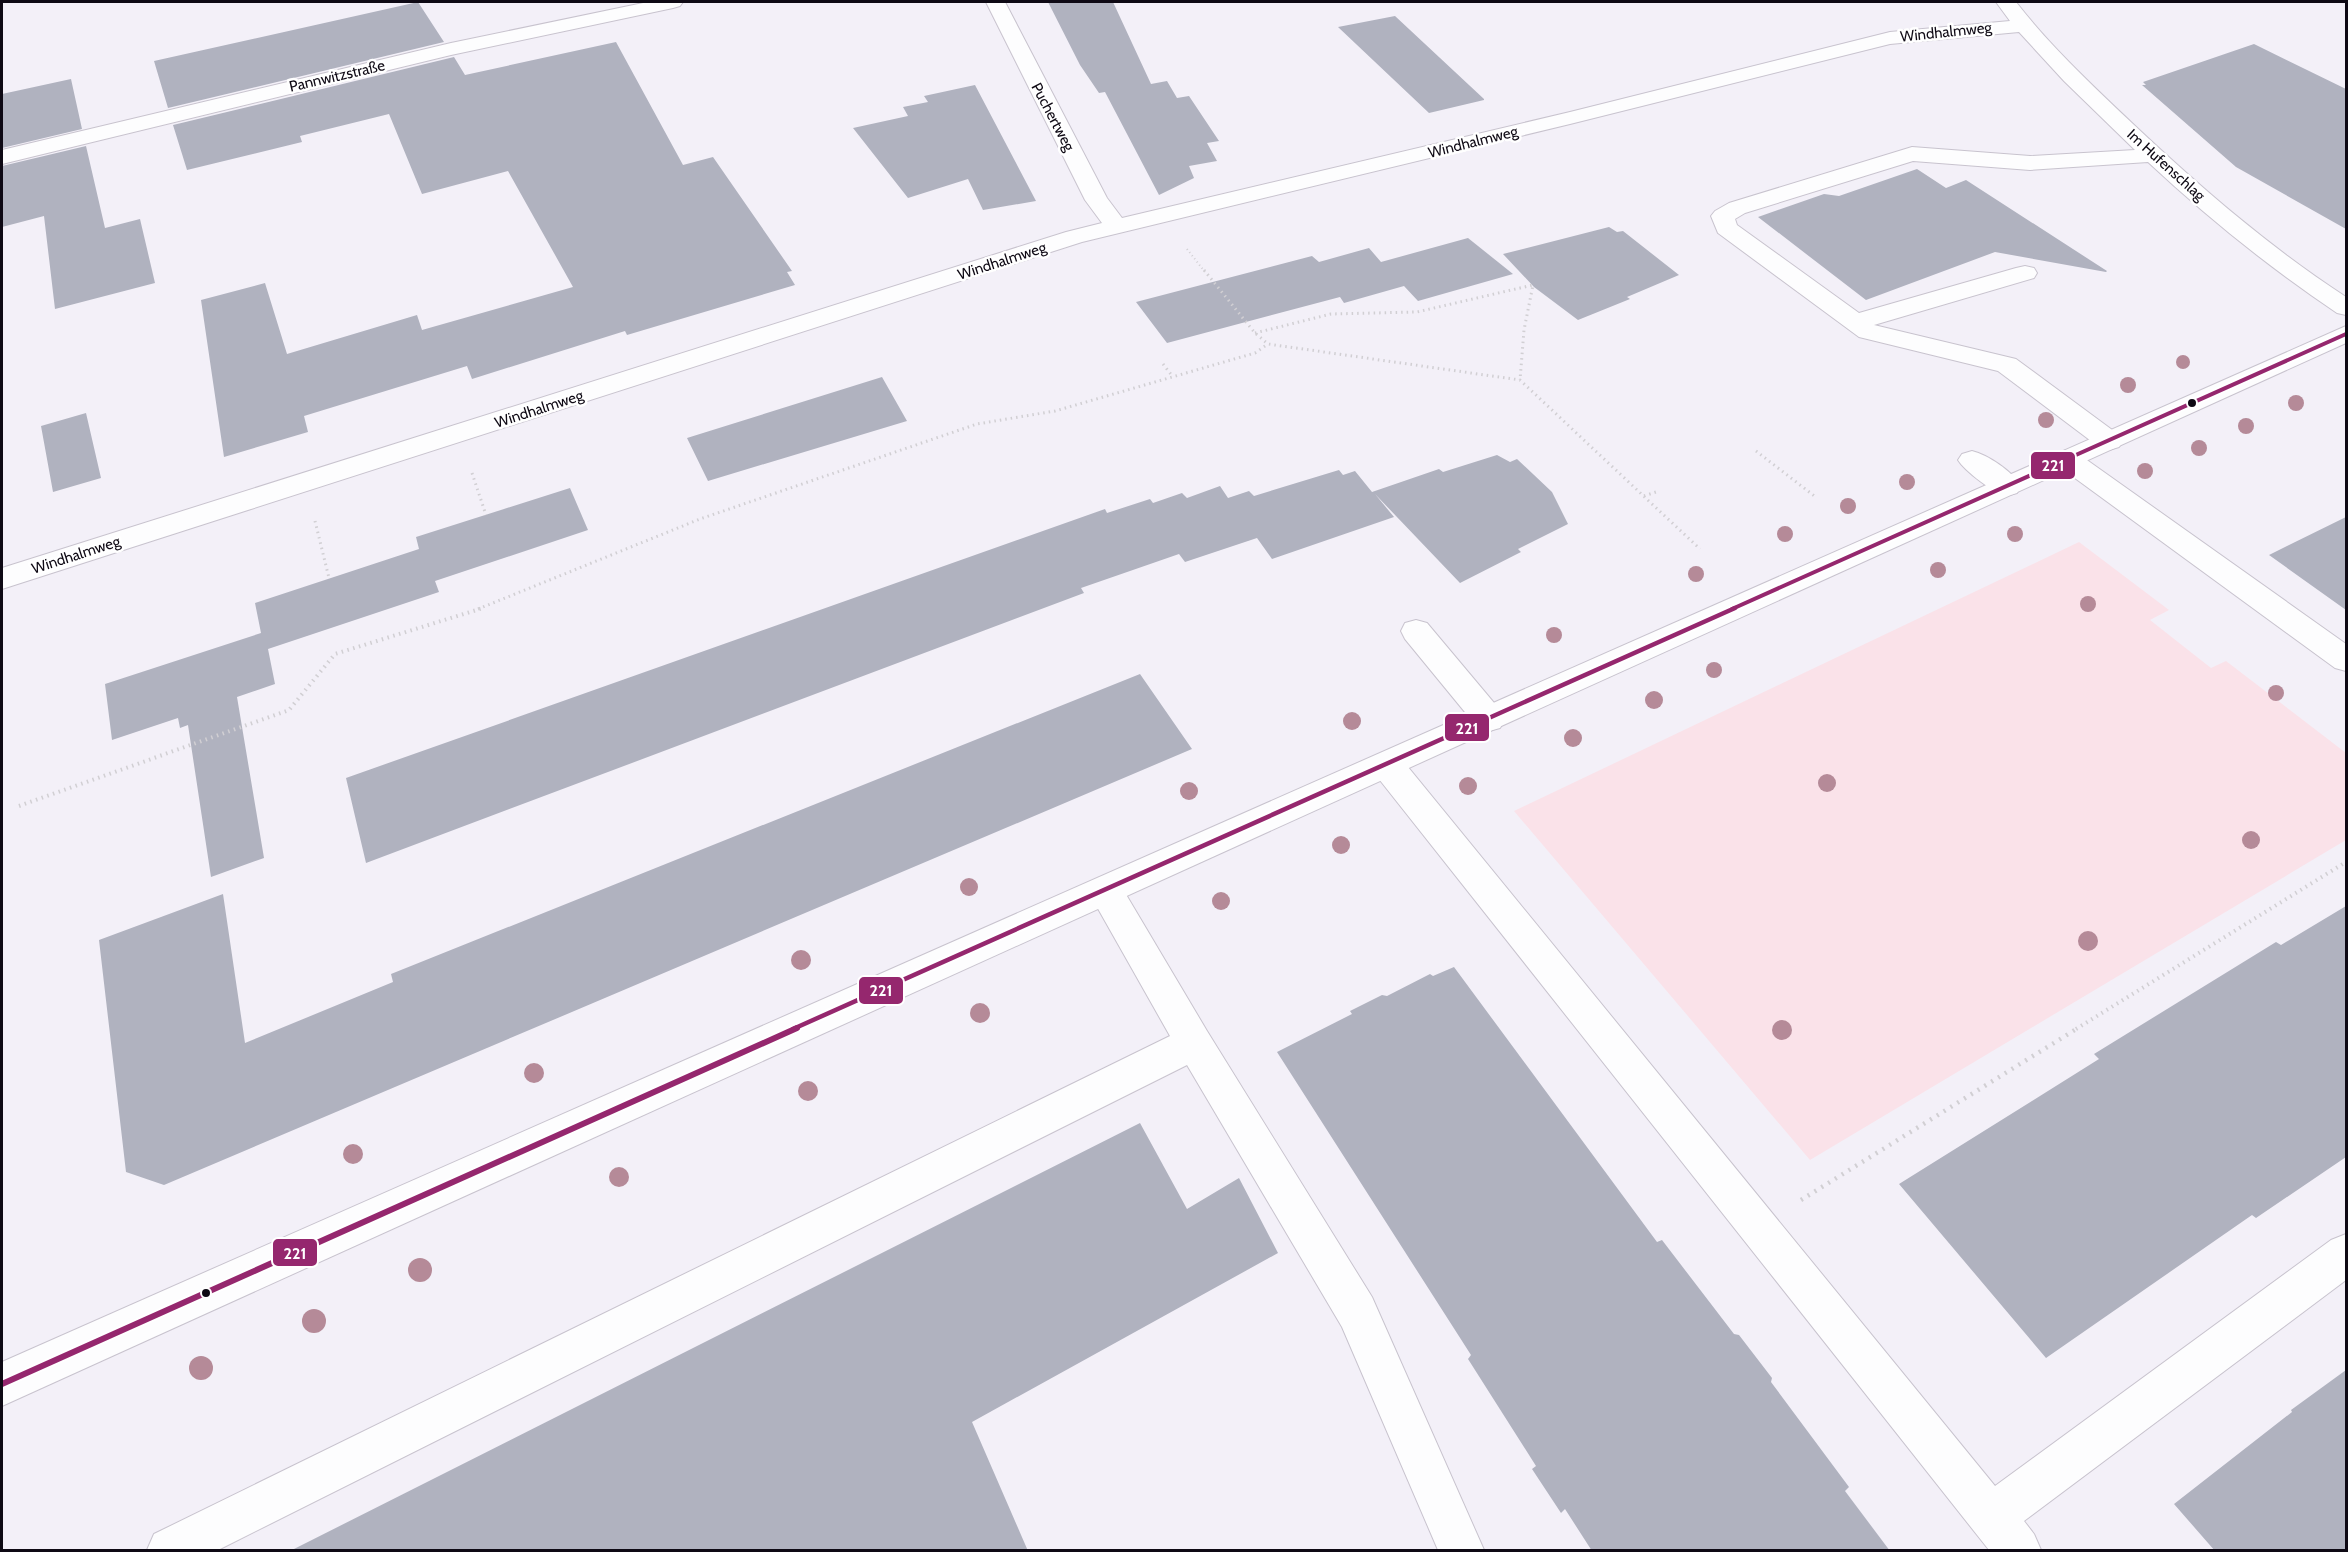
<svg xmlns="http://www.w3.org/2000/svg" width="2348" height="1552" viewBox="0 0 2348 1552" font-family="Cabin,sans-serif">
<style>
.green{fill:#fae2e9}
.building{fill:#b0b2bf}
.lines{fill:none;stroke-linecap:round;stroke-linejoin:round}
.minor-casing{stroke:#c8c3ce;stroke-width:2}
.major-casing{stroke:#c8c3ce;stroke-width:2}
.path-far3{stroke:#d1cfd3;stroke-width:2;stroke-dasharray:1 3;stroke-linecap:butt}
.path-far2{stroke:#d1cfd3;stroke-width:3;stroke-dasharray:1.5 4;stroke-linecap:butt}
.path-far1{stroke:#d1cfd3;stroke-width:4;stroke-dasharray:1.5 4.5;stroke-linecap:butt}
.path{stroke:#d1cfd3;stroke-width:4.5;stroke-dasharray:2 6;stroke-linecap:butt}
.minor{fill:#fdfdfe;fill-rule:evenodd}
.major{fill:#fdfdfe;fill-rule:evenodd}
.bus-1-far2-casing{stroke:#fff;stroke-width:8}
.bus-1-far1-casing{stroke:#fff;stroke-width:9}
.bus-1-casing{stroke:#fff;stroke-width:10}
.bus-1-far2{stroke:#95276e;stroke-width:4}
.bus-1-far1{stroke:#95276e;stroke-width:4.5}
.bus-1{stroke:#95276e;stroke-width:6}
.tree{fill:#b58a98}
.bus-dot{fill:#0e0914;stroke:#fff;stroke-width:2}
.labels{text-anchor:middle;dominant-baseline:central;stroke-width:5;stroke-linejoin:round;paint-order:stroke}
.far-street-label{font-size:15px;fill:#0e0914;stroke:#fff}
.line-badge{stroke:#fff;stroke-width:2}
.badge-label{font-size:16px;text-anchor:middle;font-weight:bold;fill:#fff}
</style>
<rect width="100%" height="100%" fill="#f3f0f8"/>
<path class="green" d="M2079 542 2169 610 2150 620 2211 668 2226 661 2346 753V840L1810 1160 1514 811Z"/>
<path class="building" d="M418 2 444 42 168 108 154 61Z
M1048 2H1113L1151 84 1167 81 1177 98 1189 96 1219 141 1207 143 1217 161 1189 166 1194 178 1159 195 1105 92 1099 93 1080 65Z
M1395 16 1484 99V100L1429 113 1338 27Z
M616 42 683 165 713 157 792 271 787 272 795 285 627 335 625 331 472 379 467 366 304 416 308 432 224 457 201 300 265 283 287 354 417 315 422 330 573 287 508 171 422 194 389 114 300 136 302 142 187 170 173 125 454 57 465 75Z
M2254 44 2346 89V229L2236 167 2142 85H2146L2143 82Z
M71 79 82 129 2 148V94Z
M975 85 1036 201 983 210 968 179 908 198 853 128 908 116 903 107 928 102 924 96Z
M86 146 105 228 140 219 155 283 55 309 44 216 2 227V166Z
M1917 169 1946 188 1966 180 2107 271 2106 272 1995 252 1866 300 1758 217 1824 194 1839 196Z
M1609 227 1617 232 1623 231 1679 275 1627 297 1630 299 1578 320 1534 287 1503 254Z
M1468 238 1513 274 1418 301 1404 286 1344 303 1340 297 1167 343 1136 302 1312 256 1319 262 1369 248 1381 262Z
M882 377 907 421 708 481 687 438Z
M86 413 101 478 53 492 41 426Z
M1497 455 1510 462 1517 459 1552 492 1568 524 1518 549 1521 552 1460 583 1375 494 1394 517 1272 559 1257 538 1185 562 1179 554 1081 588 1084 593 366 863 346 778 1105 509 1107 513 1150 499 1153 503 1182 493 1187 498 1220 486 1228 498 1249 491 1254 496 1339 470 1343 475 1355 471 1372 492 1439 469 1443 472Z
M570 488 588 530 435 581 439 592 268 649 275 684 237 697 264 858 211 877 188 725 180 728 178 718 112 740 105 684 261 633 255 603 419 549 416 537Z
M2346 517V610L2269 555Z
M1140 674 1192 749 164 1185 126 1172 99 940 223 894 245 1043 393 982 391 974Z
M2346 906V1157L2256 1218 2252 1215 2046 1358 1899 1184 2099 1059 2094 1054 2276 942 2281 945Z
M1454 967 1657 1242 1662 1240 1734 1334 1739 1335 1772 1378 1771 1382 1849 1487 1845 1491 1890 1551H1592L1565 1509 1561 1513 1532 1469 1536 1466 1468 1359 1471 1355 1277 1052 1352 1014 1350 1011 1382 995 1387 996 1430 974 1433 976Z
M1140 1123 1187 1209 1239 1178 1278 1253 972 1422 1028 1551H290Z
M2346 1370V1551H2215L2174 1504 2292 1412 2291 1410Z"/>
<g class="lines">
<defs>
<path id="minor" d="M648 2H683L680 6 673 8 451 55 2 164V150L451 43Z
M986 2H1005L1107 198 1122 218 1570 112 1890 32 2010 21 1996 2H2016C2050 46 2092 85 2133 124 2200 187 2269 247 2346 297V315L2337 313C2270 268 2207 217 2148 162L2030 170 1913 161 1745 213 1735 219 1737 225 1859 313 2016 268 2025 266 2034 268 2037 273 2034 278 1874 325 2016 359 2119 435 2123 441 2119 447 2109 450 2099 447 1998 371 1859 337 1718 233 1711 216 1715 211 1729 203 1912 147 2030 156 2135 150 2064 81 2019 32 1890 44 1570 124 1082 242 2 589V568L1066 232 1102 223 1085 200Z
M2067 450 2077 453 2346 644V671L2335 668 2057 465 2053 459 2057 453Z
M1972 451C1988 455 2012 471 2021 486L2017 493C2014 494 2010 495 2007 495 1995 495 1964 470 1958 460L1962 454Z
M1416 620 1427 623 1500 710 1505 719 1500 728 1489 731 1478 728 1405 639 1401 631 1405 623Z
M1387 752 1399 756 1995 1486 2331 1240 2346 1234V1280L2024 1521 2034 1534 2041 1550H1989L1375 774 1371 765 1375 756Z
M1106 876 1118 881 1207 1031 1372 1297 1484 1550H1438L1342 1327 1187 1065 218 1550H147L154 1534 1170 1036 1088 891 1094 881Z"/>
<path id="major" d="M2346 326V343L2 1406V1362Z"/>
</defs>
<use href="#minor" class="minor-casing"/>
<use href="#major" class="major-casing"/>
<path class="path-far3" d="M1187 249 1205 272"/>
<path class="path-far2" d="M1204 270 1255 333 1268 344 1520 380 1700 549
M1255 333 1331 314 1417 312 1533 285 1524 330 1520 380
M1163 364 1173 377
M1756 451 1817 498
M472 473 486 515
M1644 496 1659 491
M315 521 329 578
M478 609 700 519 977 424 1055 411 1255 353 1268 344"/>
<path class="path-far1" d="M19 806 289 710 335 654 483 608
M2076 1029 2346 862"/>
<path class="path" d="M1801 1200 2078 1028"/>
<use href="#minor" class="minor"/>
<use href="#major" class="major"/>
<defs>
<path id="bus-1-far2" d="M1732 609 2346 334"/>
<path id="bus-1-far1" d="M793 1029 1735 608"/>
<path id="bus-1" d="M2 1384 797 1028"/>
</defs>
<use href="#bus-1-far2" class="bus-1-far2-casing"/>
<use href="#bus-1-far1" class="bus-1-far1-casing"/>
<use href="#bus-1" class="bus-1-casing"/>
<use href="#bus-1-far2" class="bus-1-far2"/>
<use href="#bus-1-far1" class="bus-1-far1"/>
<use href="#bus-1" class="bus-1"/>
</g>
<g class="tree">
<circle cx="2183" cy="362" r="7"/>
<circle cx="2128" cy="385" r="8"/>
<circle cx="2296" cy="403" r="8"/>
<circle cx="2046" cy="420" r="8"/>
<circle cx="2246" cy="426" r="8"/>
<circle cx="2199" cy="448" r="8"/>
<circle cx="2145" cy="471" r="8"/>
<circle cx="1907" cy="482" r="8"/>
<circle cx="1848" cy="506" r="8"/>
<circle cx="1785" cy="534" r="8"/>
<circle cx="2015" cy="534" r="8"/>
<circle cx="1938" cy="570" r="8"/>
<circle cx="1696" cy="574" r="8"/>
<circle cx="2088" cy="604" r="8"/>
<circle cx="1554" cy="635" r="8"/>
<circle cx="1714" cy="670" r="8"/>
<circle cx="2276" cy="693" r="8"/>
<circle cx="1654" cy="700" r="9"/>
<circle cx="1352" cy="721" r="9"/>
<circle cx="1573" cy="738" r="9"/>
<circle cx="1827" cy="783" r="9"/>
<circle cx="1468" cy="786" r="9"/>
<circle cx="1189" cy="791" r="9"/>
<circle cx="2251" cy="840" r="9"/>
<circle cx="1341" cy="845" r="9"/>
<circle cx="969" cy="887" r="9"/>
<circle cx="1221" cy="901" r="9"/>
<circle cx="2088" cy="941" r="10"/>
<circle cx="801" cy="960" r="10"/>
<circle cx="980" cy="1013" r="10"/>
<circle cx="1782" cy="1030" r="10"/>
<circle cx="534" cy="1073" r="10"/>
<circle cx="808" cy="1091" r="10"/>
<circle cx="353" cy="1154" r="10"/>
<circle cx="619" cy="1177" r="10"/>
<circle cx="420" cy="1270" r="12"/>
<circle cx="314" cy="1321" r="12"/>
<circle cx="201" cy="1368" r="12"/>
</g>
<g class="bus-dot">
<circle cx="2192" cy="403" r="5"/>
<circle cx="206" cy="1293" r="5"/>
</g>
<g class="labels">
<g class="far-street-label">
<text transform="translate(1946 32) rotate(-6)">Windhalmweg</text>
<text transform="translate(337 76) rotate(-13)">Pannwitzstraße</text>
<text transform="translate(1053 117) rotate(62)">Puchertweg</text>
<text transform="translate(1473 142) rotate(-14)">Windhalmweg</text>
<text transform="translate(2166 165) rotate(42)">Im Hufenschlag</text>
<text transform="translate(1002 261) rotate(-18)">Windhalmweg</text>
<text transform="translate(539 409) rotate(-18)">Windhalmweg</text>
<text transform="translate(76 555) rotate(-18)">Windhalmweg</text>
</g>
</g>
<g class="line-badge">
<rect x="2030" y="451" width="46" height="29" rx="6" fill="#95276e"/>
<rect x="1444" y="713" width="46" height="29" rx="6" fill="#95276e"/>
<rect x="858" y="976" width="46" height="29" rx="6" fill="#95276e"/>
<rect x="272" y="1238" width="46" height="29" rx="6" fill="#95276e"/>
</g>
<g class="badge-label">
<text x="2053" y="471">221</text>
<text x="1467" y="734">221</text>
<text x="881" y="996">221</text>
<text x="295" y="1259">221</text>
</g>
<rect width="2348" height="1552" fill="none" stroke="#0e0914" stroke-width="6"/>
</svg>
